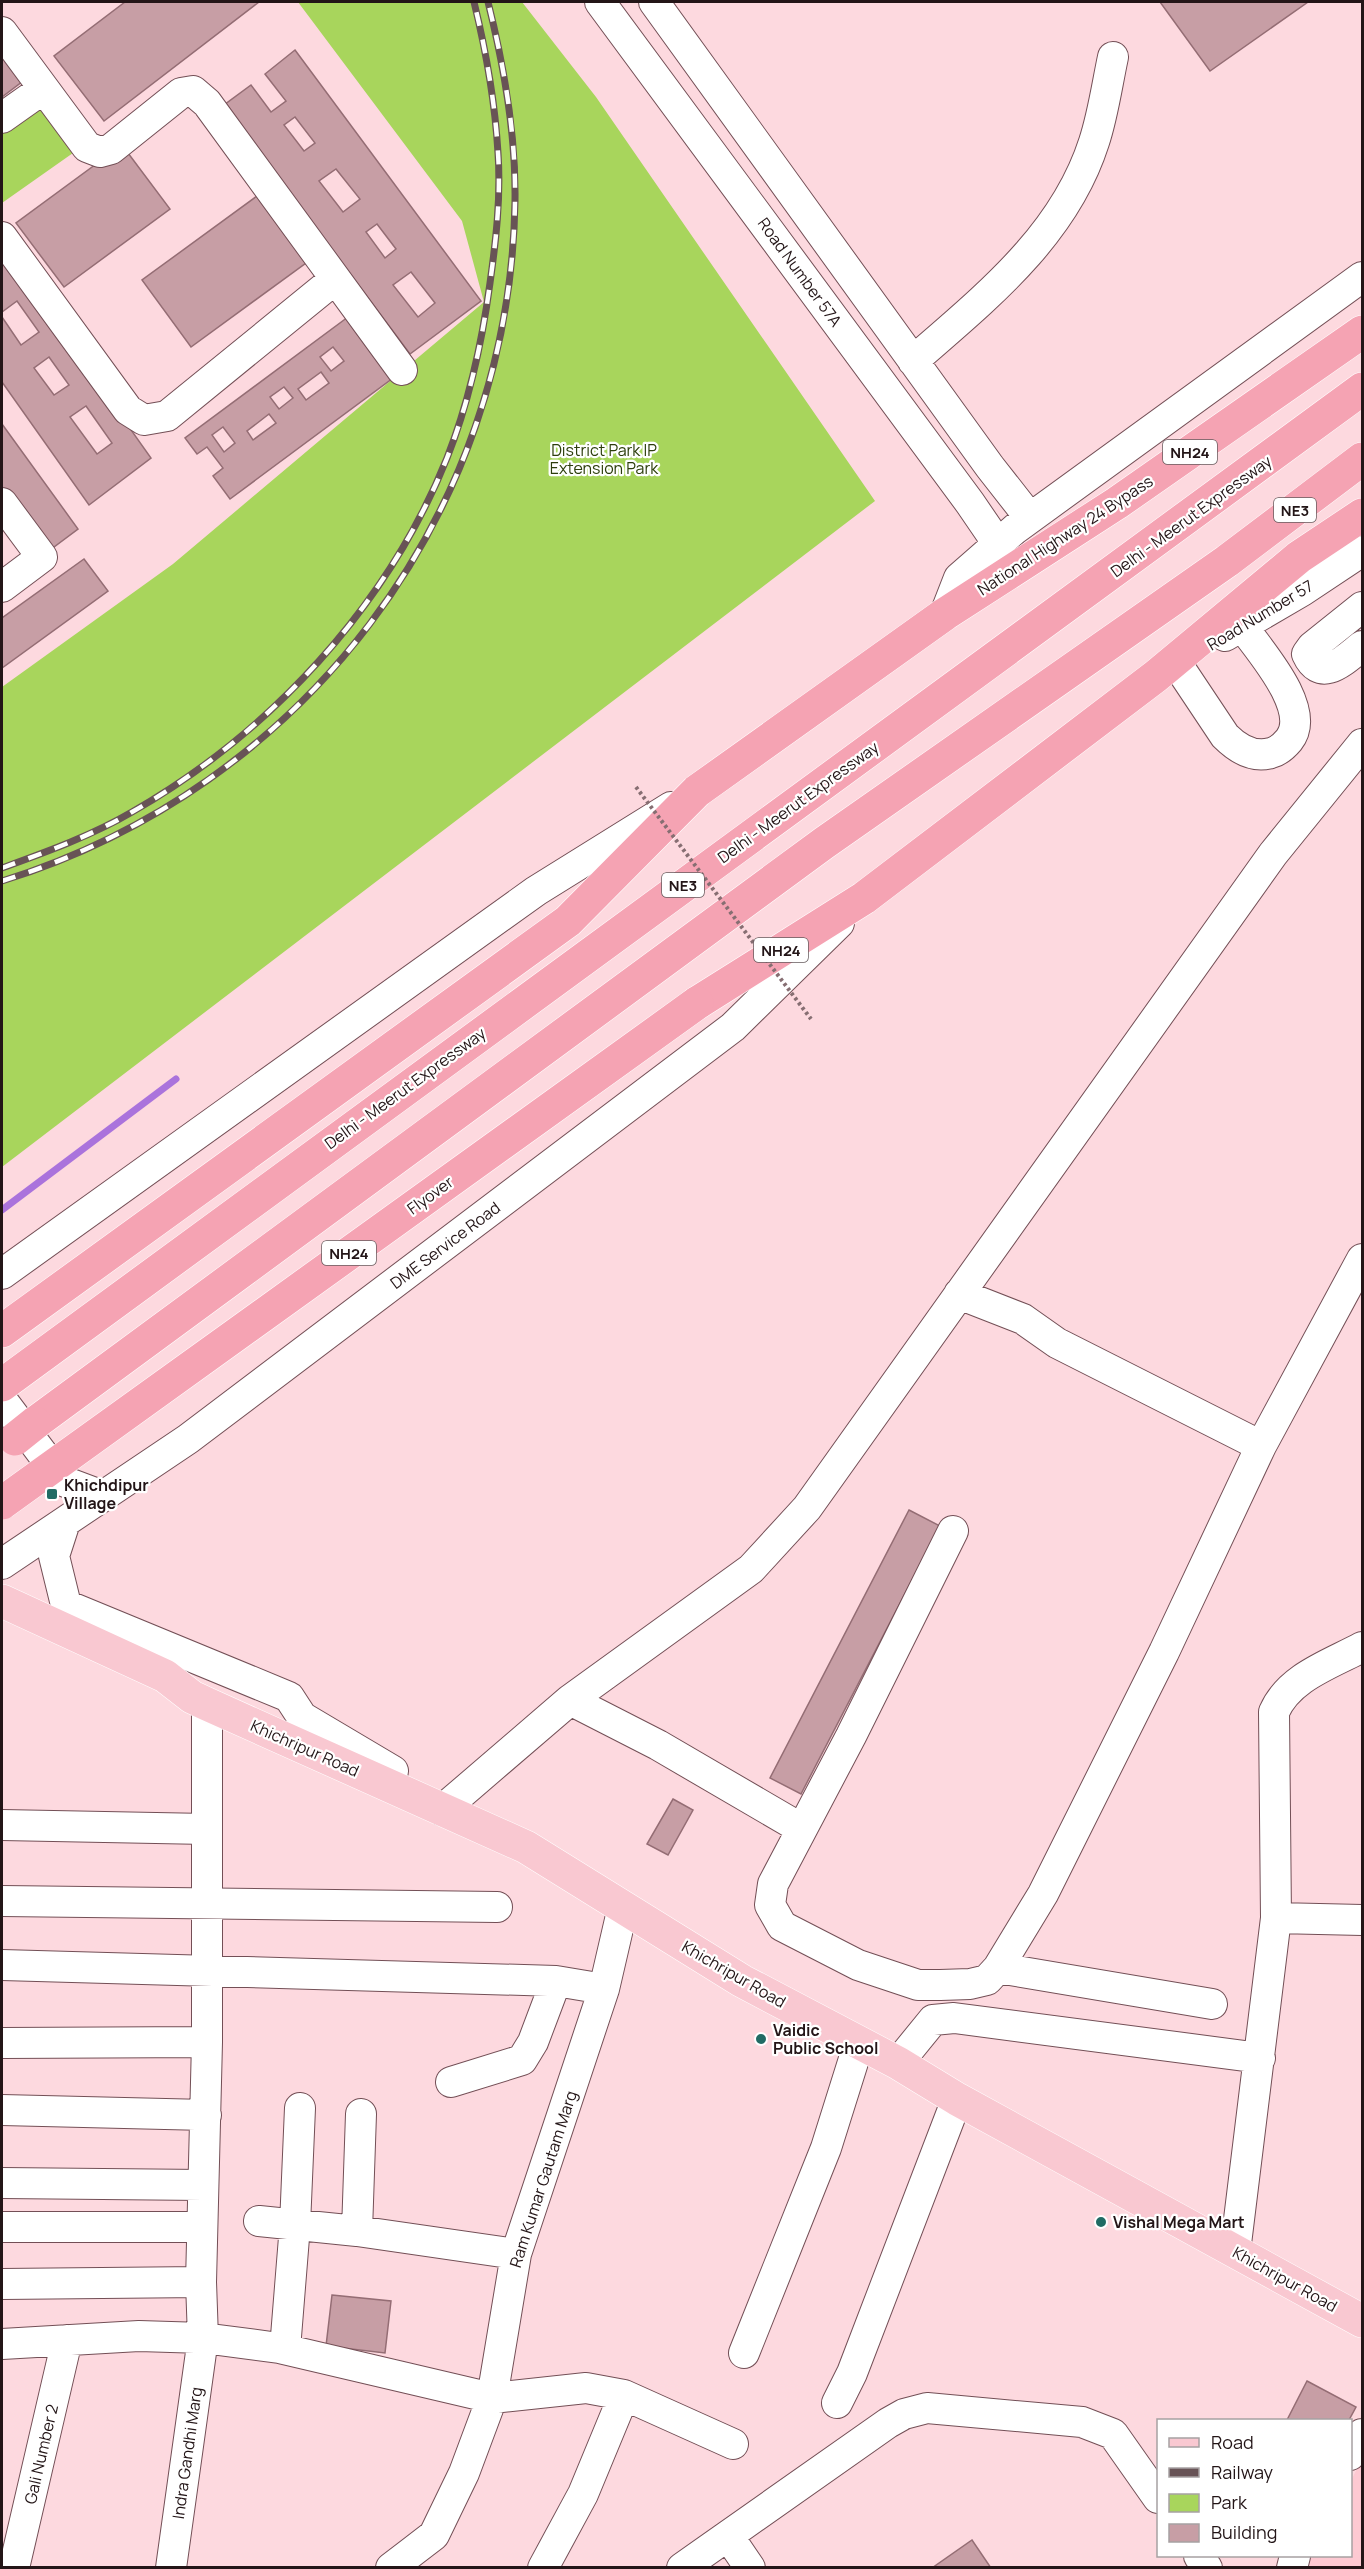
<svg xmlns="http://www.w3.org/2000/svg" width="1364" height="2569" viewBox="0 0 1364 2569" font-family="Manrope,sans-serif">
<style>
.built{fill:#fdc9d2}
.green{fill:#a8d55c}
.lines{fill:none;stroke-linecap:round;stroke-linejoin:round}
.stream{stroke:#aa73dc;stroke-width:7}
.building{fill:#c79ea5;stroke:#946d74;stroke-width:1.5;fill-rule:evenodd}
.minor-casing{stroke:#734f56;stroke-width:32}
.major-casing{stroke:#fff;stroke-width:34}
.highway-casing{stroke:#fff;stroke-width:34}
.minor{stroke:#fff;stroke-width:30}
.major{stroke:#f9c8d1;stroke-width:33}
.highway{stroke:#f5a3b3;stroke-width:33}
.rail-casing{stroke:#685356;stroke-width:7}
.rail{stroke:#fff;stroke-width:4.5;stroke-dasharray:14;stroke-linecap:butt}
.highway-bridge-casing{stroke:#fff;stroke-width:34;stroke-linecap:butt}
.path-bridge{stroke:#866e72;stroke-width:4;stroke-dasharray:3 3;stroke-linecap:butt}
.highway-bridge{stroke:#f5a3b3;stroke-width:33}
.poi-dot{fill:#216b64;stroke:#fff;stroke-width:2}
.labels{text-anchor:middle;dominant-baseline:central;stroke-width:4.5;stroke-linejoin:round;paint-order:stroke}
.shield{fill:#fff;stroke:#655b5d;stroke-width:1.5}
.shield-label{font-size:15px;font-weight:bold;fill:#231517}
.street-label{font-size:16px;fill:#231517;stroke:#fff}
.park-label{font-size:16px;fill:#2d3e0c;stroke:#fff}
.poi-label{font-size:16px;font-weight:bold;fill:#231517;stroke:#fff;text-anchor:start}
</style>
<rect width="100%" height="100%" fill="#fdd9df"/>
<path class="built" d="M1362 2458V2567L1304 2568 1310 2556H1350L1351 2481Z"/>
<path class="green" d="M298 2H522L596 97 875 501 2 1167V687L173 564 484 302 462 221Z
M38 104 73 153 2 203V130Z"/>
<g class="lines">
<path class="stream" d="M2 1210 176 1079"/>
</g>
<path class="building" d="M125 2H259L104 121 54 56Z
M1160 2H1308L1210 71Z
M2 44 27 78 2 97Z
M295 50 481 301 410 354 224 105 251 85 271 112 286 101 265 74ZM295 117 315 143 304 151 284 125ZM336 169 360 199 343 212 319 181ZM377 224 396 249 385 258 366 232ZM411 272 435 303 418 317 393 285Z
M122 145 170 209 64 287 16 223Z
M257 196 306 263 191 347 142 280Z
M2 248 151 458 89 505 2 382V317L21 345 39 332 17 301 2 312ZM49 357 69 385 54 395 34 368ZM86 406 112 443 97 454 70 417Z
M348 317 393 378 230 499 213 476 223 468 207 447 197 454 185 438ZM333 347 344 361 331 371 320 357ZM321 372 329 383 306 400 298 389ZM284 387 293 398 279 409 270 397ZM269 414 276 423 253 440 247 431ZM223 427 235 443 224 452 212 435Z
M2 424 78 529 46 553 2 492Z
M84 559 108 591 2 668V618Z
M909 1510 940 1526 801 1794 770 1778Z
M673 1799 693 1810 668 1855 647 1844Z
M332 2295 391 2301 385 2353 326 2346Z
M1307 2381 1356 2407 1349 2420H1287Z
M972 2540 991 2568H932Z"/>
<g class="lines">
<defs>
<path id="minor" d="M600 2 970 503 998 544
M654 2 990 467 1030 518
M2 32 87 147 100 152 111 149 181 93 193 91 207 103 402 370
M2 118 43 89
M2 237 128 410 144 420 167 416 334 280
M913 361C985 298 1064 236 1094 142 1103 115 1107 85 1113 57
M2 503 42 557 2 587
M1362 607 1312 647 1307 654C1321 685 1345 659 1362 646
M945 614 959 578 1015 529 1362 277
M1225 636 1302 591 1362 551
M1177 664 1225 736C1237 748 1253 758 1271 753 1279 751 1284 746 1289 740 1313 710 1260 651 1242 626
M2 1274 536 891 671 807
M959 1294 1023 1319 1057 1343 1261 1446
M2 1400 63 1481 103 1496
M65 1522 54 1556 66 1605 289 1697 302 1717 393 1771
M953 1531 851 1736 773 1884 770 1905 782 1926 858 1965 918 1985H940L970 1984 987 1980 998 1968 1043 1894 1164 1652 1261 1446 1362 1259
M2 1564 188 1439 733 1027 839 923
M570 1700 658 1745 802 1829
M442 1810 570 1700 751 1569 807 1508 1273 854 1362 744
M2 1825 207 1829
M2 1901 497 1907
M1276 1918 1362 1920
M2 1965 556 1981 604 1989
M998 1968 1212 2004
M2 2043 207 2042
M898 2063 933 2020 954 2018 1260 2058
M451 2082 522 2060 533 2042 556 1981
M2 2110 206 2115
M2 2183 203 2185
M259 2221 357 2231 516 2254
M2 2227H202
M357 2231 361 2114
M1235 2252 1276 1918 1274 1712C1289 1677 1331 1664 1362 1647
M2 2284 201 2282
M2 2344 139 2336 203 2338 279 2348 492 2398 586 2388 624 2395 733 2444
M285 2349 295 2225 300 2108
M744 2353 826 2148 859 2043
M837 2403 852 2373 957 2099
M1350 2455 1362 2434
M729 2537 750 2568
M1199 2556 1207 2568
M14 2568 67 2340
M171 2568 203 2338 201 2282 207 2042V1704
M391 2568 434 2535 464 2473 492 2398 516 2254 604 1989 623 1907
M543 2568 583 2494 624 2395
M682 2568 888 2423 904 2414 927 2408 1082 2422 1113 2434 1158 2498
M1292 2568 1295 2556"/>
<path id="major" d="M2 1601 165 1676 192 1697 207 1704 526 1847 742 1981 898 2063 957 2099 1362 2321"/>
<path id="highway" d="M697 1003 864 898 1156 676 1299 557 1362 515
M2 1331 568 921 697 791 945 614 1117 503 1362 332
M2 1385 1362 389
M35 1423 824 843 1227 561 1362 459"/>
</defs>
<use href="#minor" class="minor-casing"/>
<use href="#major" class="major-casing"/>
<use href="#highway" class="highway-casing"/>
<use href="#minor" class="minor"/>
<use href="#major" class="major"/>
<use href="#highway" class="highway"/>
<defs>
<path id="rail" d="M2 868C46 852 91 836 132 812 270 733 388 606 447 458 469 402 482 343 490 283 496 240 501 197 498 153 495 102 486 51 474 2
M2 881C303 787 510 517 515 201 516 133 504 66 488 2"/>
</defs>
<use href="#rail" class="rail-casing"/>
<use href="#rail" class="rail"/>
<defs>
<path id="highway-bridge" d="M15 1439 35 1423
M2 1503 697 1003"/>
</defs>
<use href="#highway-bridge" class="highway-bridge-casing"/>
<path class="path-bridge" d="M636 787 811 1019"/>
<use href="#highway-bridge" class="highway-bridge"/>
</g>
<g class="poi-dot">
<rect x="46" y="1488" width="12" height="12" rx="3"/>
<circle cx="761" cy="2039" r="6"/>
<circle cx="1101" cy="2222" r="6"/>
</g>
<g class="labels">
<g class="shield">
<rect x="1163" y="440" width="54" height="24" rx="4.5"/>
<rect x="1274" y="498" width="42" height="24" rx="4.5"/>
<rect x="662" y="873" width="42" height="24" rx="4.5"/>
<rect x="754" y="938" width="54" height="24" rx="4.5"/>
<rect x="322" y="1241" width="54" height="24" rx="4.5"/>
</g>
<g class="shield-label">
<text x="1190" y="452">NH24</text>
<text x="1295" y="510">NE3</text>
<text x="683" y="885">NE3</text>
<text x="781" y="950">NH24</text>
<text x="349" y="1253">NH24</text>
</g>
<g class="street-label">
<text transform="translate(800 272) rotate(54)">Road Number 57A</text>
<text transform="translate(1191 516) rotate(-36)">Delhi - Meerut Expressway</text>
<text transform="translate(1065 535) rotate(-33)">National Highway 24 Bypass</text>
<text transform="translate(1260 615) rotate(-31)">Road Number 57</text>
<text transform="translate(798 802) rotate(-36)">Delhi - Meerut Expressway</text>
<text transform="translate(405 1088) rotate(-36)">Delhi - Meerut Expressway</text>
<text transform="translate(430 1195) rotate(-36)">Flyover</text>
<text transform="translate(445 1245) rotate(-37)">DME Service Road</text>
<text transform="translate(305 1748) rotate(24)">Khichripur Road</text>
<text transform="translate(734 1974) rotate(30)">Khichripur Road</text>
<text transform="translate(543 2179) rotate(-72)">Ram Kumar Gautam Marg</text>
<text transform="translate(1285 2279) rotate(29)">Khichripur Road</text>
<text transform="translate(187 2453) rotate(-82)">Indra Gandhi Marg</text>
<text transform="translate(41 2454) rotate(-77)">Gali Number 2</text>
</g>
<g class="park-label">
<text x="604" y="450">District Park IP<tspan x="604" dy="18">Extension Park</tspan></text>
</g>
<g class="poi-label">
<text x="64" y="1485">Khichdipur<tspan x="64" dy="18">Village</tspan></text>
<text x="773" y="2030">Vaidic<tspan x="773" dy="18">Public School</tspan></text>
<text x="1113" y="2222">Vishal Mega Mart</text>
</g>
</g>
<rect width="1364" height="2569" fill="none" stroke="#231517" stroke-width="6"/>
<rect x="1157" y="2419" width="195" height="138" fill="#ffffff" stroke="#a7a1a2" stroke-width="1.5"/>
<rect x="1169" y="2438" width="30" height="9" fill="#f9c8d1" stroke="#a7a1a2" stroke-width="1.5"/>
<text x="1211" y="2449" font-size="18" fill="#231517">Road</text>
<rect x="1169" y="2468" width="30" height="9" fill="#685356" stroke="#a7a1a2" stroke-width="1.5"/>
<text x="1211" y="2479" font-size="18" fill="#231517">Railway</text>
<rect x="1169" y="2494" width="30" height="18" fill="#a8d55c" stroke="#a7a1a2" stroke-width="1.5"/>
<text x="1211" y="2509" font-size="18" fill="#231517">Park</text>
<rect x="1169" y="2524" width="30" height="18" fill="#c79ea5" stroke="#a7a1a2" stroke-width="1.5"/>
<text x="1211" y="2539" font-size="18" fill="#231517">Building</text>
</svg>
